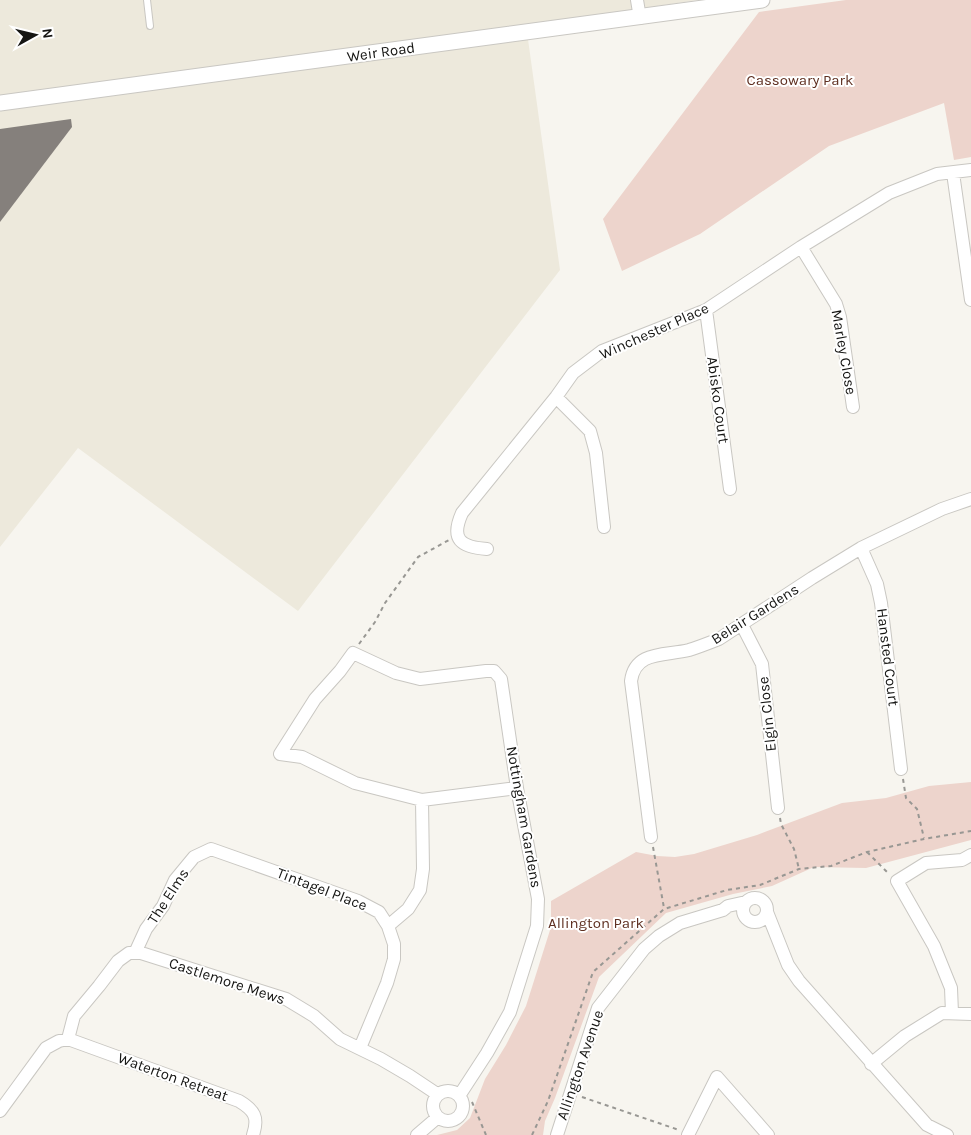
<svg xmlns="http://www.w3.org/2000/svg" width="971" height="1135" viewBox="0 0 971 1135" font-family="Karla,sans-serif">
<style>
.built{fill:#ede9dc}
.green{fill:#edd4cc}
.building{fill:#85807c}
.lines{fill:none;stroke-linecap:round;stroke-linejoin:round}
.service-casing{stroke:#c9c7c2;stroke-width:8}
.minor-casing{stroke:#c9c7c2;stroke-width:14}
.tertiary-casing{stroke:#c9c7c2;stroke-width:17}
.path{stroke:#989793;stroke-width:2;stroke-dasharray:4 4;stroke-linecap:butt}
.service{stroke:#fff;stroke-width:6}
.minor{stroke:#fff;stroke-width:12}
.tertiary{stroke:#fff;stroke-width:15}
.labels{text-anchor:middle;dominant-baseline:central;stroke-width:4;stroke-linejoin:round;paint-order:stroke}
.street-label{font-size:15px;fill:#151513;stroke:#fff}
.park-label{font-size:15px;fill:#5f3021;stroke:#fff}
</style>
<rect width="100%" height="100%" fill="#f7f5ef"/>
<path class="built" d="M0 0H698L526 25 560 270 298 611 78 448 0 547Z"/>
<path class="green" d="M846 0H971V157L954 160 944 103 829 146 700 234 622 271 603 219 759 12Z
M971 782V840L866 868 814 867 772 886 733 894 666 913 599 977 555 1098 545 1121 543 1135H437L457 1130 470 1118 485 1079 506 1045 526 1006 551 927V901L636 852 657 856 675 857 694 854 757 835 842 803 886 798 929 786Z"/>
<path class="building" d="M71 119 72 127 0 222V129Z"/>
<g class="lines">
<defs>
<path id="service" d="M147 0 150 26"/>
<path id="minor" d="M637 0 640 18
M953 173 971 300
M801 247 836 304 840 317 853 407
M706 310 730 489
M556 397 590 431 596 453 604 527
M861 548 877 584 881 603 901 769
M487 549C461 547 450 540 462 513L556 397 573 373 602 351 706 310 801 247 889 193 937 174 971 170
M742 625 762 664 778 808
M651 837 631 681C635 650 666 656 689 650 699 647 709 643 719 639L812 578 861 548 942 509 971 499
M743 910a12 12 0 1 1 24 0a12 12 0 1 1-24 0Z
M767 912 788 965 799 981 927 1125 947 1135
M388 926 408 909 420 890 423 869 422 800
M135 953 146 929 163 906 175 880 194 857 211 849 358 901 379 912 388 926 394 944V959L387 983 360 1048
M952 1013 951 988 934 946 897 881 926 863 962 860 971 855
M68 1039 74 1016 99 986 118 961 129 953H141L286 999 314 1016 340 1039 381 1059 410 1076 437 1094
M871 1064 905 1036 942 1013 971 1014
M433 1106a15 15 0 1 1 30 0a15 15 0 1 1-30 0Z
M459 1096 487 1053 510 1012 537 926 538 899 517 788 501 679 494 671H486L420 679 396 673 353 653 340 671 315 699 280 754 302 757 355 783 422 800 517 788
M0 1111 46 1048 59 1041 68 1039 239 1101C254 1110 259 1117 253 1135
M417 1135 438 1117
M557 1135 598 1008 644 949 659 936 680 923 723 910 728 906 746 902
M688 1135 717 1077 768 1135"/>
<path id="tertiary" d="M0 103 762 0"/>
</defs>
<use href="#service" class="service-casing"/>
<use href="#minor" class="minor-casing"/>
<use href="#tertiary" class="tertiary-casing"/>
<path class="path" d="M359 644 375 622 385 603 418 557 449 540
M903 779 906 798 917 809 924 838
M780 818 781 824 794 849 799 869
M653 847 664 908
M867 852 888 873
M582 1097 679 1130
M472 1102 486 1135
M532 1135 548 1101 593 972 664 909 727 890 760 885 799 869 831 866 867 852 924 839 971 831"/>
<use href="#service" class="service"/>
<use href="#minor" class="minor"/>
<use href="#tertiary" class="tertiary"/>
</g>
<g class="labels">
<g class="street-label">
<text transform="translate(381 52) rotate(-8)">Weir Road</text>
<text transform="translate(654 331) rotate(-24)">Winchester Place</text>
<text transform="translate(844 352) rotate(80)">Marley Close</text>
<text transform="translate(718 400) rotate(82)">Abisko Court</text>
<text transform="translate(755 614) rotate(-32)">Belair Gardens</text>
<text transform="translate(888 657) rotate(83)">Hansted Court</text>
<text transform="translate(767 714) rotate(-96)">Elgin Close</text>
<text transform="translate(524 817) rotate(80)">Nottingham Gardens</text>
<text transform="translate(322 889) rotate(21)">Tintagel Place</text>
<text transform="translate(168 896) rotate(-57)">The Elms</text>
<text transform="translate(227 981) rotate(18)">Castlemore Mews</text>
<text transform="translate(580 1065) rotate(-71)">Allington Avenue</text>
<text transform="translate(173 1077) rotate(20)">Waterton Retreat</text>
</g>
<g class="park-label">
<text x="800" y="80">Cassowary Park</text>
<text x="596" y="923">Allington Park</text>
</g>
</g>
<g transform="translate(35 35) rotate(82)" stroke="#ffffff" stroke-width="4" paint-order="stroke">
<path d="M0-4L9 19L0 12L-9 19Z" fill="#151513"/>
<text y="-8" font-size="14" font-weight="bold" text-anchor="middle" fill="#151513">N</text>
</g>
</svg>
